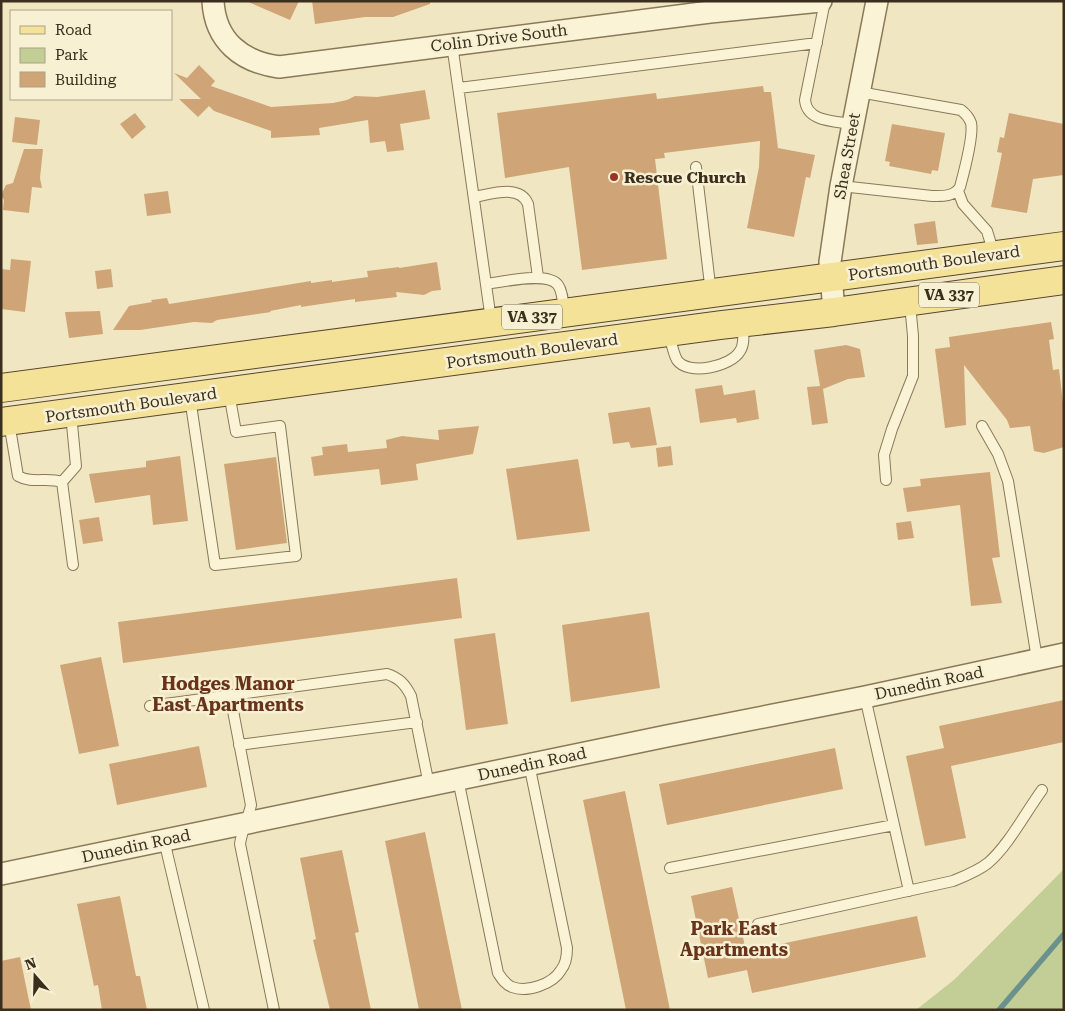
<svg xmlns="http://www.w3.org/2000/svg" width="1065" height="1011" viewBox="0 0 1065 1011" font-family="'Roboto Serif',serif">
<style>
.green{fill:#c2ce96}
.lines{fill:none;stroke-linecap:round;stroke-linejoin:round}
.stream{stroke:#6b918c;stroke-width:5.5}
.building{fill:#cfa577}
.lane-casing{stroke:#8a7959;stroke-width:12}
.street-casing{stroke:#8a7959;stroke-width:24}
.primary-casing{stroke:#58462d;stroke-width:30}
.lane{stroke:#faf3d6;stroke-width:10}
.street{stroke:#faf3d6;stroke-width:21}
.primary{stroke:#f4e299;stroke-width:28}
.poi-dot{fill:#9c3226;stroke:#f7f0d2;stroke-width:2}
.labels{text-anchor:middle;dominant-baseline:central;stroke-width:5;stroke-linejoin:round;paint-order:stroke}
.shield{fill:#f7f0d2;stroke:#736853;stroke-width:1}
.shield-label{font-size:15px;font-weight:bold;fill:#3a2e1d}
.street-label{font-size:16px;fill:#3a2e1d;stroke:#f7f0d2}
.poi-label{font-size:16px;font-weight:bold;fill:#3a2e1d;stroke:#f7f0d2;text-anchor:start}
.neighbourhood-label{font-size:18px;font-weight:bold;fill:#68331b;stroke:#f7f0d2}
</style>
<rect width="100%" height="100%" fill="#f0e7c2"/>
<path class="green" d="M1064 869V1010H916L955 979Z"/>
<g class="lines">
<path class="stream" d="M999 1010 1064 934"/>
</g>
<path class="building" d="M246 1H299L290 20Z
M312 1H430V4L393 17H365L315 24Z
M199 65 215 81 211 86 271 107 333 103 347 100 355 96 377 97 425 90 430 119 400 124 404 150 387 152 385 141 370 143 368 120 319 128 320 135 271 138V131L214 111 209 106 198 117 179 99H201L174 73 187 78Z
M763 86 764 92H771L778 148 815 155 810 178 806 177 794 237 747 228 759 167 760 141 664 153 665 158 655 159 667 259 582 270 569 167 505 178 497 113 656 93 657 99Z
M135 113 146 127 132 139 120 124Z
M1009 113 1064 124V175L1033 179 1027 213 991 207 1002 153 997 152 1000 137 1004 138Z
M15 117 40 120 37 145 12 142Z
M892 124 945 133 938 171 932 170 931 174 889 166 890 162 885 161Z
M24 149H43L40 178 42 188 32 187 29 213 3 210 4 200 1 195 6 185 13 183Z
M168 191 171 213 147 216 144 194Z
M935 221 938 243 917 245 914 224Z
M11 259 31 261 25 312 1 309V269L10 270Z
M437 262 441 290 432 291 424 295 396 292 397 297 355 302V299L301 307V305L270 311 271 312 217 320 212 323 194 322 140 330H113L129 306 152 302 151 300 167 298 169 304 311 281V283L332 280V282L368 277 367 271 399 267V268Z
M111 269 113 287 97 289 95 271Z
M100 311 103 334 69 338 65 312Z
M1051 322 1054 339 1049 340 1053 370 1059 369 1064 412V447L1044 453 1034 451 1030 426 1010 428 1007 420 964 365 966 425 945 428 935 349 950 347 949 337Z
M846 345 860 349 865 377 848 379 823 389 828 423 812 425 807 387 820 386 814 350Z
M722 385 724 395 755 390 759 419 737 423 736 418 700 423 695 389Z
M650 407 657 445 631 448 629 442 613 444 608 413Z
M479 426 473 454 416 464 418 480 381 485 379 469 314 476 311 457 323 455 322 447 347 444 348 452 387 448 386 440 402 436 439 440 438 430Z
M671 446 673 465 658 467 656 448Z
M180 456 188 521 153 525 150 495 95 503 89 474 146 467V461Z
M276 457 287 543 236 550 224 464Z
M578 459 590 531 517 540 506 469Z
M990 472 1000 557 992 558 1002 603 971 606 960 505 907 512 903 488 921 486 920 479Z
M99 517 103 541 83 544 79 520Z
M911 521 914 538 898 540 896 523Z
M457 578 462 618 123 663 118 622Z
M649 612 660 688 571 702 562 625Z
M495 633 508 724 466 730 454 639Z
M101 657 119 746 79 754 60 665Z
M1064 700V742L951 766 966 838 925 846 906 756 944 748 939 726Z
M199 746 207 787 117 805 109 764Z
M835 748 843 789 667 825 659 784Z
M625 791 670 1010H626L583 800Z
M425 832 462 1010H419L385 841Z
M342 850 359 932 355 933 371 1010H330L313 940 316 939 300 858Z
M732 887 746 951 917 916 926 957 752 993 747 970 708 978 691 896Z
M120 896 136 976H140L147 1010H102L98 985 94 986 77 904Z
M20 957 31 1010H1V961Z"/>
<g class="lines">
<defs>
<path id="lane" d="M825 1 805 100C807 122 834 121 852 124
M452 44 491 320
M459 88 817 43
M696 167 711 293
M841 186 932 196C942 196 954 197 960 187 964 172 974 136 971 123 969 117 966 114 961 110L859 92
M958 191 963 204 987 231 994 254
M474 197C492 194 520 184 528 204L538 277
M486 284C502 282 548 271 558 285 563 292 563 303 564 312
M669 333C671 341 673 353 677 360 688 376 731 367 740 351 745 344 743 333 743 324
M190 398 215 565 296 556 280 426 236 432 229 393
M9 422 18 476C32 484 47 477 62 482L73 565
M982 426 998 454 1008 481 1037 659
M886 480 884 455 892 429 913 376V336L910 304
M62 482 76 466 71 414
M230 695 251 805C248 819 242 830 240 844L274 1010
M865 697 909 891
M150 706 387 674C399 678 405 684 411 696L429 785
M239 745 417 722
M458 779 498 973C502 979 505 984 512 987 527 993 553 984 561 970 566 964 567 956 567 948L529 764
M164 840 204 1010
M670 868 894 825
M758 924 953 881C965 876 978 871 988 863 1008 846 1026 812 1042 790"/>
<path id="street" d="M213 1C215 41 242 62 279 67L710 12 821 1
M834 312 830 262 841 186 877 1
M1 874 667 736 865 697 1064 654"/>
<path id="primary" d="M1 388 1064 246
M1 422 721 325 834 312 1064 280"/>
</defs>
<use href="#lane" class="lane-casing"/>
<use href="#street" class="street-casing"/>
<use href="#primary" class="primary-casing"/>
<use href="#lane" class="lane"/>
<use href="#street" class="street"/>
<use href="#primary" class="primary"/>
</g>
<circle class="poi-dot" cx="614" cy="177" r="5"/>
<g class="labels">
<g class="shield">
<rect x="919" y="282.5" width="60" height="25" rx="4"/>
<rect x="502" y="304.5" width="60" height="25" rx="4"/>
</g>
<g class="shield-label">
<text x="949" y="295">VA 337</text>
<text x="532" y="317">VA 337</text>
</g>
<g class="street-label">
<text transform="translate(499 38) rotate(-7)">Colin Drive South</text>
<text transform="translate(847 156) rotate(-80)">Shea Street</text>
<text transform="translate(934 263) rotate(-8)">Portsmouth Boulevard</text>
<text transform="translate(532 351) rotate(-8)">Portsmouth Boulevard</text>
<text transform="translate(131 405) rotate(-8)">Portsmouth Boulevard</text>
<text transform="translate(929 683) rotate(-12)">Dunedin Road</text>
<text transform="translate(532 764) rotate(-12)">Dunedin Road</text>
<text transform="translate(136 846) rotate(-12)">Dunedin Road</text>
</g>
<g class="poi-label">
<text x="624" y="177">Rescue Church</text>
</g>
<g class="neighbourhood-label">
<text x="228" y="683">Hodges Manor<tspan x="228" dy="21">East Apartments</tspan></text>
<text x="734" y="928">Park East<tspan x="734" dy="21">Apartments</tspan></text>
</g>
</g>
<rect width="1065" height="1011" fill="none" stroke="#3a2e1d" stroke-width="5"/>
<rect x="10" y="10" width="162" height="90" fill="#f7f0d2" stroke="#aba28a"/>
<rect x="20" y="26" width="25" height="8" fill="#f4e299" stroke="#aba28a"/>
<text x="55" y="35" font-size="15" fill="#3a2e1d">Road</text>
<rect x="20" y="48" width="25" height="15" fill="#c2ce96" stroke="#aba28a"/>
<text x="55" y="60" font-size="15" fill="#3a2e1d">Park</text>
<rect x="20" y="72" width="25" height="15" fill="#cfa577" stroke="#aba28a"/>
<text x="55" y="85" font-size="15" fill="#3a2e1d">Building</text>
<g transform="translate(35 976) rotate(340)" stroke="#f7f0d2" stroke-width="4" paint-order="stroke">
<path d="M0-4L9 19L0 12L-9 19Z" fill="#3a2e1d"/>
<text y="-8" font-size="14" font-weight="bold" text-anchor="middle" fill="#3a2e1d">N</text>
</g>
</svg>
